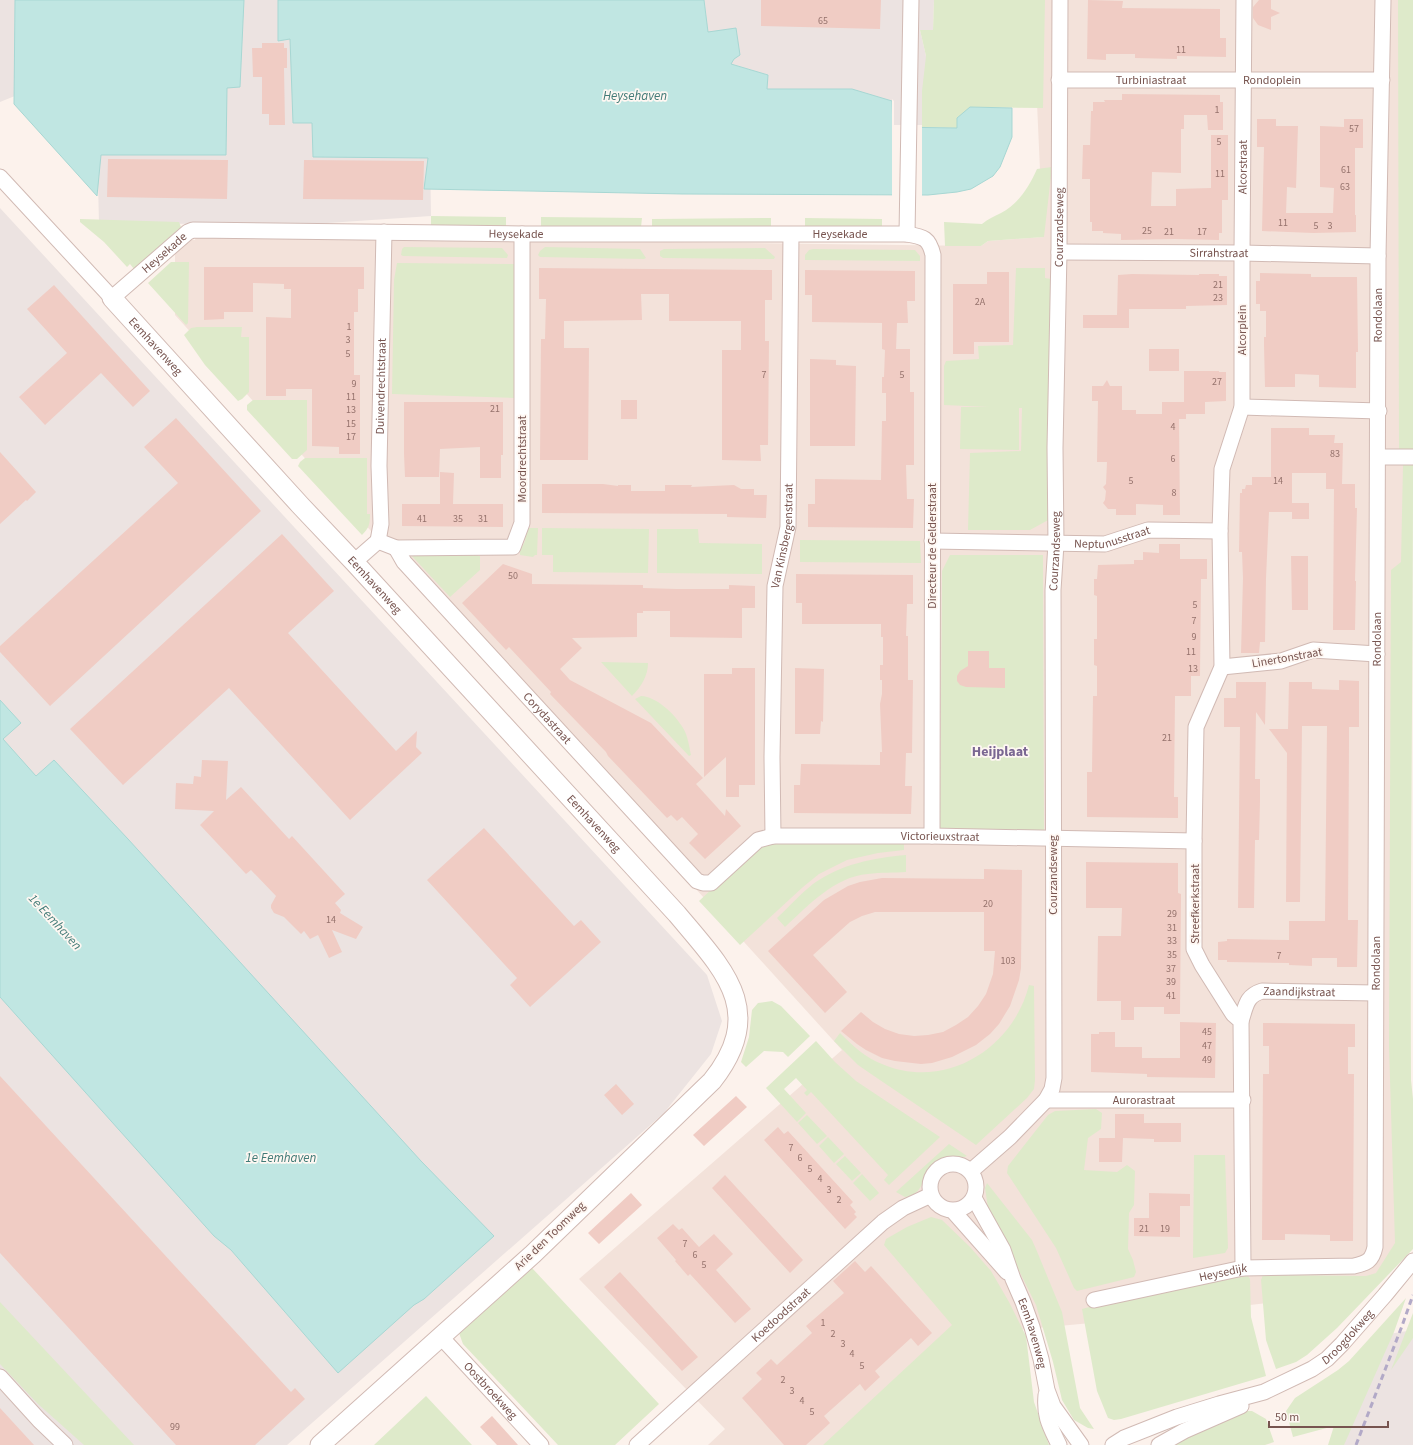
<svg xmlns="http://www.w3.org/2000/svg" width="1413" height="1445" viewBox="0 0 1413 1445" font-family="'Source Sans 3',sans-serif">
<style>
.residential{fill:#f3e2da}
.industrial{fill:#ece3e1}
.green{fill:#deeaca}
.water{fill:#c0e6e2;stroke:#a7d7d3}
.pier{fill:#fcf2ec}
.building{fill:#f0ccc4}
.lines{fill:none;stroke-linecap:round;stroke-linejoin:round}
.minor-casing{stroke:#d1bab4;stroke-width:17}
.tertiary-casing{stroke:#d1bab4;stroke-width:21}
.minor{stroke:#fff;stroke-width:15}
.tertiary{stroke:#fff;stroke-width:19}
.rail{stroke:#b2a9c7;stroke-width:3;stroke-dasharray:6 4;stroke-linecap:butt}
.labels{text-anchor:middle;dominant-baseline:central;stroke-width:3.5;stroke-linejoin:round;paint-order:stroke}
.number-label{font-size:10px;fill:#95726c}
.street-label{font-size:12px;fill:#77544f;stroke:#fef7f2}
.water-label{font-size:13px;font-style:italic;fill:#427b77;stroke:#fef7f2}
.quarter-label{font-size:14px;font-weight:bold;fill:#7a6792;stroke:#fef7f2}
</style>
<rect width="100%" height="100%" fill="#fcf2ec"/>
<path class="residential" d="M1036 0H1409L1404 794 1407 1233 1365 1292 1091 1323 974 1334 849 1445H708L725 1429 579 1279 842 1050 175 315V240H195L196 236 981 246 988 241 1043 237 1036 81Z"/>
<path class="industrial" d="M0 0H31L32 89 0 102Z
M211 0H323L430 153 431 216 298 225 99 223 97 145Z
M704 0H934L933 30H920L926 56 934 127H892L852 89H767L768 75 730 64 734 59 708 33Z
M0 208 707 975 722 1021 711 1054 664 1113 287 1445H0Z
M1413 1330V1445H1336L1383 1335Z"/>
<path class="green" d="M934 0H1045L1043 108 970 107 957 128 922 127V91L926 56 920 30H933Z
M1398 0H1413V449H1399Z
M1052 167 1044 237 988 241 981 246H945L944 222 982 224C988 219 995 216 1001 213 1019 203 1029 187 1037 169Z
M431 216 506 217V227L431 226Z
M541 217 642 218 641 227 541 226Z
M771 218V226L652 227V219Z
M805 218 882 219V227H805Z
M80 219 179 222 181 227 134 269 130 264 127 267 104 242 80 222Z
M404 247 502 248 508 255 507 258 403 256 401 255 402 249Z
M545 247 640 249 646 258 644 259 540 257 538 255 540 251Z
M765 248 775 257 774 259 663 258 660 256V251L664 249Z
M813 249 915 250 920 256V261L805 260V255L809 250Z
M171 262H189L188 323 186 325 148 283Z
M397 263 514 264V398L392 394 394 280Z
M1016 268H1045V278L1051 279 1050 519 1030 530H968L970 453 1021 451 1022 408H1019V450L960 449 961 407H989L944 405V366L946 361 979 359 978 346 1013 345Z
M197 327H242L241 337H249V392L242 399 238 401 205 365 184 335 191 328Z
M253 400H307V450L297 459H292L247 410V405Z
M305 458H367V514H370C370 524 369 528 362 535L298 466 300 462Z
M1413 464C1413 670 1410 875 1411 1080L1413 1099V1249L1337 1328 1307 1355 1296 1362 1276 1369 1266 1340 1261 1280 1263 1275 1366 1276 1376 1273 1395 1243 1389 1046 1391 570 1401 562 1403 465Z
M526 528H538L537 555H535L533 557 520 555V551L525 541Z
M542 528 649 529 648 573 553 572V555H542Z
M657 529H698L699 543 762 544V574L657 573Z
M800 540 920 541 921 563 800 562Z
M410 554H477L478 556H480V570L450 597Z
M950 555H1043L1044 832 940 830 942 571Z
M601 662 648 663C648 676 641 687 632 696Z
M641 696C657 697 675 714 683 728 688 736 689 746 691 755L689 756 635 699Z
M766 842 904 843V850L878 853 847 860 819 874 803 887 740 945 699 901 760 844Z
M906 855V872C894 873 881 872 868 874 834 877 809 905 785 927L777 918C789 907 800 894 813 884 841 864 873 858 906 855Z
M1029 985 1034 986 1035 1080 1034 1089 1027 1098 976 1145 874 1076 858 1065 834 1041 840 1033C853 1046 866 1058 882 1064 945 1091 1013 1049 1029 985Z
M772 1001 781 1006 810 1036 788 1057 783 1052 764 1051 746 1067 741 1062 749 1037 752 1010 758 1003Z
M816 1041 835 1062 856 1081 940 1137 889 1185 884 1180 888 1175 811 1092 807 1096 804 1093 807 1090 796 1078 784 1089 806 1113 797 1122 766 1088Z
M1096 1109 1102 1113 1101 1129 1088 1138 1084 1170 1117 1172 1127 1165 1135 1171 1134 1205 1129 1213 1128 1249 1133 1260 1136 1272 1134 1277 1077 1291 1074 1288 1056 1248 1007 1173 1008 1166 1048 1115 1055 1111Z
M807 1115 827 1136 817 1144 798 1123Z
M828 1137 844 1154 834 1163 819 1146Z
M949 1144 967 1156C958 1160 947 1155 937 1161 920 1173 927 1194 905 1197L896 1192Z
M1194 1155H1225L1228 1248 1225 1253 1193 1258Z
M845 1156 861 1173 852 1181 836 1164Z
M862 1174 879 1193 870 1201 853 1183Z
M987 1183 1032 1240 1036 1249 1062 1312 1080 1408 1094 1429 1088 1428 1074 1420 1062 1400 1053 1362 1036 1305 988 1208 985 1188Z
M931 1217 942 1220 970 1247 991 1271 1009 1302 1026 1336 1034 1402 1049 1445H823L952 1325 884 1245 886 1239 907 1227Z
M532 1268 659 1404 615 1445H558L463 1344 459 1333Z
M1248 1276 1250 1279 1251 1317 1266 1376 1121 1419 1114 1420 1108 1418 1097 1391 1082 1309 1139 1294Z
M1406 1298 1394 1332 1344 1445H1328L1334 1426 1293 1437 1286 1411 1295 1398 1338 1370 1349 1361Z
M0 1302 134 1445H84L38 1404 0 1364Z
M1413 1313V1338L1391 1370Z
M426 1396 472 1445H374Z
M1247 1411H1252L1266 1419 1274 1442 1265 1445H1171L1185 1437Z"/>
<path class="water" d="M15 0H244L240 87 227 88 226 155H101L97 196 14 104Z
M278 0H704L708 32 736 28 740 55 734 59 731 64 768 75 767 89H852L892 101 893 127 957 128V118L970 107 1012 108V137L1000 167 993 176 971 189 957 192 928 195 683 194 424 189 428 158 313 157 312 123H293L290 39 278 41Z
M0 700 21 723 3 739 36 776 54 760 128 839 421 1161 494 1236 424 1299 414 1305 338 1373 231 1250 214 1236 0 997Z"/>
<path class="pier" d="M892 99 894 101V125H922V197H892Z"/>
<path class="building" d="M761 0H881L880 29 761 26Z
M1088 0 1123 1 1122 8 1220 9V38H1226V57L1177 56V59L1135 58V54H1106V60L1087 59Z
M1259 0H1271V9L1280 13 1271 17V30L1258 25 1253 18V7Z
M262 43H284V48H287V68H284L285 125H269V114H262V77H253L252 48H262Z
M1122 94 1220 95V102H1223V130H1208L1207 115H1184V129H1181V173L1152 172 1151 206H1176V189L1211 188V135H1228V200H1222V233H1219V240L1175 239 1121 240V234L1103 233V231H1092V222H1090V179H1082L1083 145H1090L1091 111H1093V102H1105L1104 100H1122Z
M1257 119H1276V126H1298L1296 188 1287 187 1286 213H1333L1334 188 1320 187V126L1344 127V119H1363V148H1355V215H1356V232L1313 233 1262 231 1264 147H1257Z
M108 159 228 160 227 199 107 197Z
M304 160 424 161 423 200 303 199Z
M204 267H364V289H358V312H354V375H360V454H339V447L312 446V389H286V396H266V317L291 318V289H284V284L253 283V312H224V319L204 320Z
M539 268 772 270V300H765V341H769L768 445H760L761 461 722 460V350H741V321H669V294H641L642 320 564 321V348H589L588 460H540L541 339H545L546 299H539Z
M805 270 915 271V301H907L908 323H897L896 349H910V392H914V465H906L907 499H914L913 528 808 527V504H815V479L881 480 882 421H886V393H882V377H884L885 350 882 349V323L812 322V295H805Z
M987 272H1009V342H974V354H953V284H987Z
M1260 273 1311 274V277H1357L1358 352H1356V388L1319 387V375L1295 374V387H1265L1264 345V337H1266V311H1260V304H1256V281H1260Z
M1132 274 1199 275V274H1219V276H1227V305L1186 306V309H1129V328H1083V315H1117L1118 275Z
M54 285 150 391 133 407 101 373 45 425 19 397 67 353 27 309Z
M1149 349H1179V371H1149Z
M810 359 836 360V365L856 366 855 446H810Z
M1184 371H1219V372H1226V401L1205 402V414H1186V419H1179L1180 515H1163V505L1136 504V515H1116V509H1108L1103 503 1105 500 1106 491 1103 487 1106 484 1107 462H1097L1098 401H1092V386H1103L1107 380 1110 386H1122V410H1136V414H1162V402H1184Z
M621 400H637V419H621Z
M404 402H503V455H501V478H480V447L440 449 439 477H405L404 454Z
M176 418 261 511 50 706 0 652V646L178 483 144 447Z
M1271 428H1309V435H1335L1334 443H1343L1342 484H1355V508H1357L1355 581H1356L1355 630H1333L1334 489H1326V473H1292V508V503H1309V519H1292V512H1269L1266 578 1265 642H1260L1259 653H1241L1243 578 1242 552H1239L1240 493H1242V489H1245L1246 485H1252V477H1271Z
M0 452 36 492 27 501 26 500 0 524Z
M440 472 454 473 453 504H503V527L402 526V504H440Z
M542 484H603L618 486V485H631V491H665V485H692L691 487 734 485 741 489H754V495H767L766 518 727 517V514L542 513Z
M282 534 334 591 288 633 396 751 417 731 416 747 422 753 350 820 229 688 123 785 70 729Z
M1159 544H1180V559H1207V579H1201L1200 676H1191V696H1175L1174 797H1178V818L1087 817V772H1092L1093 696H1097V666L1094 665V639H1097V596L1094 595V579H1097L1098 565 1134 564V560H1143V552L1159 553Z
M1291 556H1308V610H1292Z
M503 564 532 574V584L643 585V588L677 589H729V585L755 586V608H742V638L670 637V611H643V613H637V637L572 638 582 648 560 669 570 680 651 723 703 778 696 784 725 816 726 809 741 826 705 859 689 843 698 834 682 817 677 821 671 815 667 818 608 756 606 752 550 694 551 692 509 647 506 650 462 603Z
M796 574 913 575V604H907L906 636H908V680H913L912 753H906L905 786H912L911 814 794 813V785H800L801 764 880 765V752H882L880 704 882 694V680H880V665H883V637H881V624H802V603H796Z
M968 651H989V668H1005V688L966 687 960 685 957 681V676L960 671 968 666Z
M732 668H755V785H739V797H726V757L704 777V674H732Z
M795 668 824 669 823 722 821 721 820 734H795Z
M1339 680 1359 681V727H1349V744L1348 920H1358L1357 967H1337V958H1312V966L1289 965V963L1227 962V960H1218V942L1227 941V939L1289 940V921H1325L1327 726H1302L1300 902H1286L1287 753 1269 729H1288L1289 682H1312V689L1339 690Z
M1236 682H1266L1265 725 1256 712 1255 779H1260V801L1259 840H1255L1254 908H1238L1240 727H1224V698H1236Z
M202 760 228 761 226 800 241 787 289 839 292 836 345 894 335 903 341 910 340 913 363 927 356 939 332 930 342 952 329 958 318 935 310 939 304 931 301 934 284 917 274 913 271 908V905L276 896 251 870 246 874 200 825 214 811 175 809 176 783 193 784 194 776 201 777Z
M484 828 574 926 581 920 601 942 530 1007 510 985 517 978 427 880Z
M1086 862 1178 863V893L1181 894 1180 1014H1164V1007H1134V1020H1121V1001H1097L1098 936H1121L1122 908H1086Z
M984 869 1022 870 1021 968 1019 980 1010 1006 999 1024 990 1034 976 1045 952 1057 932 1063 921 1064 895 1061 882 1058 866 1050 857 1044 841 1031 861 1012 873 1022 885 1029 899 1034 914 1036 928 1035 943 1032 956 1025 968 1017 978 1006 986 994 993 974 995 951H984V912H875L862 916 850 922 813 955 847 992 825 1013 768 951 824 900 848 886 860 882 882 878 984 879Z
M1180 1022 1216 1023 1215 1078 1147 1077V1074L1091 1072V1034H1099V1032H1115V1047H1142V1058H1180Z
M1263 1023 1355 1024V1047H1348V1074H1354L1353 1241H1330V1235L1285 1234V1240H1262L1263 1074H1269V1046H1263Z
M0 1076 291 1392 295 1388 305 1399 255 1445H176L0 1253Z
M616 1084 634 1104 622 1115 604 1095Z
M736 1096 747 1107 704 1146 693 1135Z
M1115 1114H1144V1123H1181V1142H1154V1139L1123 1138 1122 1162H1099V1138H1115Z
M778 1127 784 1134 788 1131 853 1202 850 1205 856 1212 854 1214 857 1217 845 1229 764 1140Z
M725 1175 803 1260 790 1273 712 1188Z
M631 1193 642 1205 599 1244 588 1233Z
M1149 1193 1190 1194V1206H1180V1237L1134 1236V1218H1149Z
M673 1224 679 1230 682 1228 699 1247 714 1234 733 1254 716 1270 751 1309 735 1323 690 1274 688 1276 675 1261 676 1260 657 1238Z
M855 1261 865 1272 871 1266 932 1333 918 1346 911 1338 875 1371 880 1377 865 1391 860 1384 824 1416 830 1423 806 1445H784L742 1398 762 1379 756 1373 771 1359 777 1365 812 1333 806 1326 844 1293 833 1281Z
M620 1272 698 1357 682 1371 604 1287Z
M0 1408 34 1445H0Z
M492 1416 518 1445H497L480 1427Z"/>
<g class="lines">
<defs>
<g id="minor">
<path id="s1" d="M1059 80H1382"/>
<path id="s2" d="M0 177 112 298 188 232 193 230 522 234H907C924 237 929 238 933 255L932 836"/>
<path d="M907 234 911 0"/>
<path id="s3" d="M1059 252 1242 253 1378 256"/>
<path d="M1242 407 1379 411"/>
<path d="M1378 457H1413"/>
<path d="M378 541 396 548 513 547 522 523V234"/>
<path id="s4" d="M378 541 381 524 379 466 384 232"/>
<path id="s5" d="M932 541 1105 544 1148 530 1220 531"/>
<path id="s6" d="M396 548 404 562 697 881 703 883H711L758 840 773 836H932L1194 841"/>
<path d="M354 562 378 541"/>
<path d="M1222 667 1281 661 1313 650 1377 654"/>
<path id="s7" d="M773 836 772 757 775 586 788 527 791 235"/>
<path id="s8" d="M1241 1021C1246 1006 1246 996 1262 991L1375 993"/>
<path id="s9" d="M1046 1100H1243"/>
<circle cx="953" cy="1187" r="23"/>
<path id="s10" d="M971 1171 1010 1137 1046 1100 1052 1089 1054 1078 1053 590 1056 544 1055 448 1059 252 1060 0"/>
<path id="s11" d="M974 1198 1003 1250 1013 1279 1023 1302 1032 1327 1041 1359 1047 1390 1053 1406 1081 1445"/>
<path d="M953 1211 1007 1272"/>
<path id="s12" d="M1243 1268 1241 1021 1233 1014 1202 965 1194 949V841L1196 727 1222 667 1220 531 1222 469 1242 407V253L1244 0"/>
<path id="s13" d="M1094 1300 1243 1268 1354 1266C1367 1263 1372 1261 1375 1247L1378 256 1383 0"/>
<path id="s14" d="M441 1337 541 1445"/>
<path d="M0 1377 39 1420 65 1445"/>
<path d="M1046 1395C1044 1417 1050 1426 1059 1445"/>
<path id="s15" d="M637 1445 883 1222 903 1208 931 1195"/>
<path id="s16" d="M1113 1445 1124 1438 1177 1417 1219 1404 1264 1392 1312 1369 1327 1359 1342 1344 1385 1295 1413 1261"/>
<path d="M1159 1445 1184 1431 1241 1406"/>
</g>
<g id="tertiary">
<path id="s17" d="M112 298 300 505 354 562 677 914C723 969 768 1011 712 1081L533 1254 320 1445"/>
</g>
</defs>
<use href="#minor" class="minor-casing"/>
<use href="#tertiary" class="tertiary-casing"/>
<use href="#minor" class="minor"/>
<use href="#tertiary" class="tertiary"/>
<path class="rail" d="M1356 1445 1402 1326 1413 1295"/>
</g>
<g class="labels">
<g class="number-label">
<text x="823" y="21">65</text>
<text x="1181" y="50">11</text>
<text x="1217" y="110">1</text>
<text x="1354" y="129">57</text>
<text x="1219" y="142">5</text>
<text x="1346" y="170">61</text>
<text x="1220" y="174">11</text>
<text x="1345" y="187">63</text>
<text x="1283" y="223">11</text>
<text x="1316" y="226">5</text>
<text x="1330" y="226">3</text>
<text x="1147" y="231">25</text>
<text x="1169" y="232">21</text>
<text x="1202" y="232">17</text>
<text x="1218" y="285">21</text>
<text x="1218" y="298">23</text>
<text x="980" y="302">2A</text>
<text x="349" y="327">1</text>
<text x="348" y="340">3</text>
<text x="348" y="354">5</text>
<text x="764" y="375">7</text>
<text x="902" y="375">5</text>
<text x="1217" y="382">27</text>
<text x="354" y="384">9</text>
<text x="351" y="397">11</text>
<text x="495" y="409">21</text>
<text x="351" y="410">13</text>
<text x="351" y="424">15</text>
<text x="1173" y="427">4</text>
<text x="351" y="437">17</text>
<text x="1335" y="454">83</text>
<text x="1173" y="459">6</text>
<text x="1131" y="481">5</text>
<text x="1278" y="481">14</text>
<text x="1174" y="493">8</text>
<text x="422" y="519">41</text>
<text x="458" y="519">35</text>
<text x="483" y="519">31</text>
<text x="513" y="576">50</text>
<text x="1195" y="605">5</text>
<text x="1194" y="621">7</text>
<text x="1194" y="637">9</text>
<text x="1191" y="652">11</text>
<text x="1193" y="669">13</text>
<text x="1167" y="738">21</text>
<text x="988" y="904">20</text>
<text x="1172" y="914">29</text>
<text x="331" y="920">14</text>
<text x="1172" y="928">31</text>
<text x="1172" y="941">33</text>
<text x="1172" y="955">35</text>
<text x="1279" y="956">7</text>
<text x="1008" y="961">103</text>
<text x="1171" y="969">37</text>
<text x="1171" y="982">39</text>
<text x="1171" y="996">41</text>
<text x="1207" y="1032">45</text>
<text x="1207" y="1046">47</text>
<text x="1207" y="1060">49</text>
<text x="791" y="1148">7</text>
<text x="800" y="1158">6</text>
<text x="810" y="1169">5</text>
<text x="820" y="1179">4</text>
<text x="829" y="1190">3</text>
<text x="839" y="1200">2</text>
<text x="1144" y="1229">21</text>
<text x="1165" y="1229">19</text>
<text x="685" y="1244">7</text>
<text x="695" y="1255">6</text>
<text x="704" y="1265">5</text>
<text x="823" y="1323">1</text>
<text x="833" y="1334">2</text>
<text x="843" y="1344">3</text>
<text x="852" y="1354">4</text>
<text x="862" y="1366">5</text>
<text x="783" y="1380">2</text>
<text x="792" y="1391">3</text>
<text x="802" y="1401">4</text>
<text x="812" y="1412">5</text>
<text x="175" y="1427">99</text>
</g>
<g class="street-label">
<text stroke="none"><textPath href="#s1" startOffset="213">Rondoplein</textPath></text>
<text stroke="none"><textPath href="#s1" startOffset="92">Turbiniastraat</textPath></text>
<text stroke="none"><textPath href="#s12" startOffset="1124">Alcorstraat</textPath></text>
<text stroke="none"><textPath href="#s10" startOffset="978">Courzandseweg</textPath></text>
<text stroke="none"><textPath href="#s2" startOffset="594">Heysekade</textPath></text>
<text stroke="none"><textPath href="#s2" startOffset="918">Heysekade</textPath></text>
<text stroke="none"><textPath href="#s2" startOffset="234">Heysekade</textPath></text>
<text stroke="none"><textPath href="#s3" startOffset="160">Sirrahstraat</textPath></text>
<text stroke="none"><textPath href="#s13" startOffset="1226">Rondolaan</textPath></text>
<text transform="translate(1242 330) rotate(-90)">Alcorplein</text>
<text stroke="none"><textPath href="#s17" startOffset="65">Eemhavenweg</textPath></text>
<text stroke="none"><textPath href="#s4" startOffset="155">Duivendrechtstraat</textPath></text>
<text transform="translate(522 459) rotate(-90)">Moordrechtstraat</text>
<text stroke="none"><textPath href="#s7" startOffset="301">Van Kinsbergenstraat</textPath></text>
<text stroke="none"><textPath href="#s5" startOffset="181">Neptunusstraat</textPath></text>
<text transform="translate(932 546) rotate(-90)">Directeur de Gelderstraat</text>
<text stroke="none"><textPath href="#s10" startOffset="654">Courzandseweg</textPath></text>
<text stroke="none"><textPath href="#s17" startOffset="389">Eemhavenweg</textPath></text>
<text stroke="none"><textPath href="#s13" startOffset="902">Rondolaan</textPath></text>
<text transform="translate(1287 658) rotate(-10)">Linertonstraat</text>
<text stroke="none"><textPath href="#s6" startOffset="228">Corydastraat</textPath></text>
<text stroke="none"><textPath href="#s17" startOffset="713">Eemhavenweg</textPath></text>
<text stroke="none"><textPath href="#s6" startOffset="710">Victorieuxstraat</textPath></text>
<text transform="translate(1053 875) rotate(-90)">Courzandseweg</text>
<text transform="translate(1195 904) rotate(-90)">Streefkerkstraat</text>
<text stroke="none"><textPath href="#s13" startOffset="578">Rondolaan</textPath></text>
<text stroke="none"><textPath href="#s8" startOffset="76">Zaandijkstraat</textPath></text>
<text stroke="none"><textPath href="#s9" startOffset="98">Aurorastraat</textPath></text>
<text transform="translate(550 1236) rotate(-44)">Arie den Toomweg</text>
<text stroke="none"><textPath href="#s13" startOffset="132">Heysedijk</textPath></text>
<text stroke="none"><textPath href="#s15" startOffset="194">Koedoodstraat</textPath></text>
<text stroke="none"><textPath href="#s11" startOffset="148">Eemhavenweg</textPath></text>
<text stroke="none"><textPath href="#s16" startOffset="262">Droogdokweg</textPath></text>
<text stroke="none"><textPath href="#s14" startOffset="73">Oostbroekweg</textPath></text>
</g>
<g class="water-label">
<text x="635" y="96">Heysehaven</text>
<text transform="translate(55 922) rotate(47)">1e Eemhaven</text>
<text x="281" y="1158">1e Eemhaven</text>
</g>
<g class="quarter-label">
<text x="1000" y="752">Heijplaat</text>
</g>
</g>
<path d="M1269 1421v6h119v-6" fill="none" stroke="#77544f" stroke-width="2"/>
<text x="1275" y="1421" font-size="12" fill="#77544f" stroke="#fef7f2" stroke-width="3" paint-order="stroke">50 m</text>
</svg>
